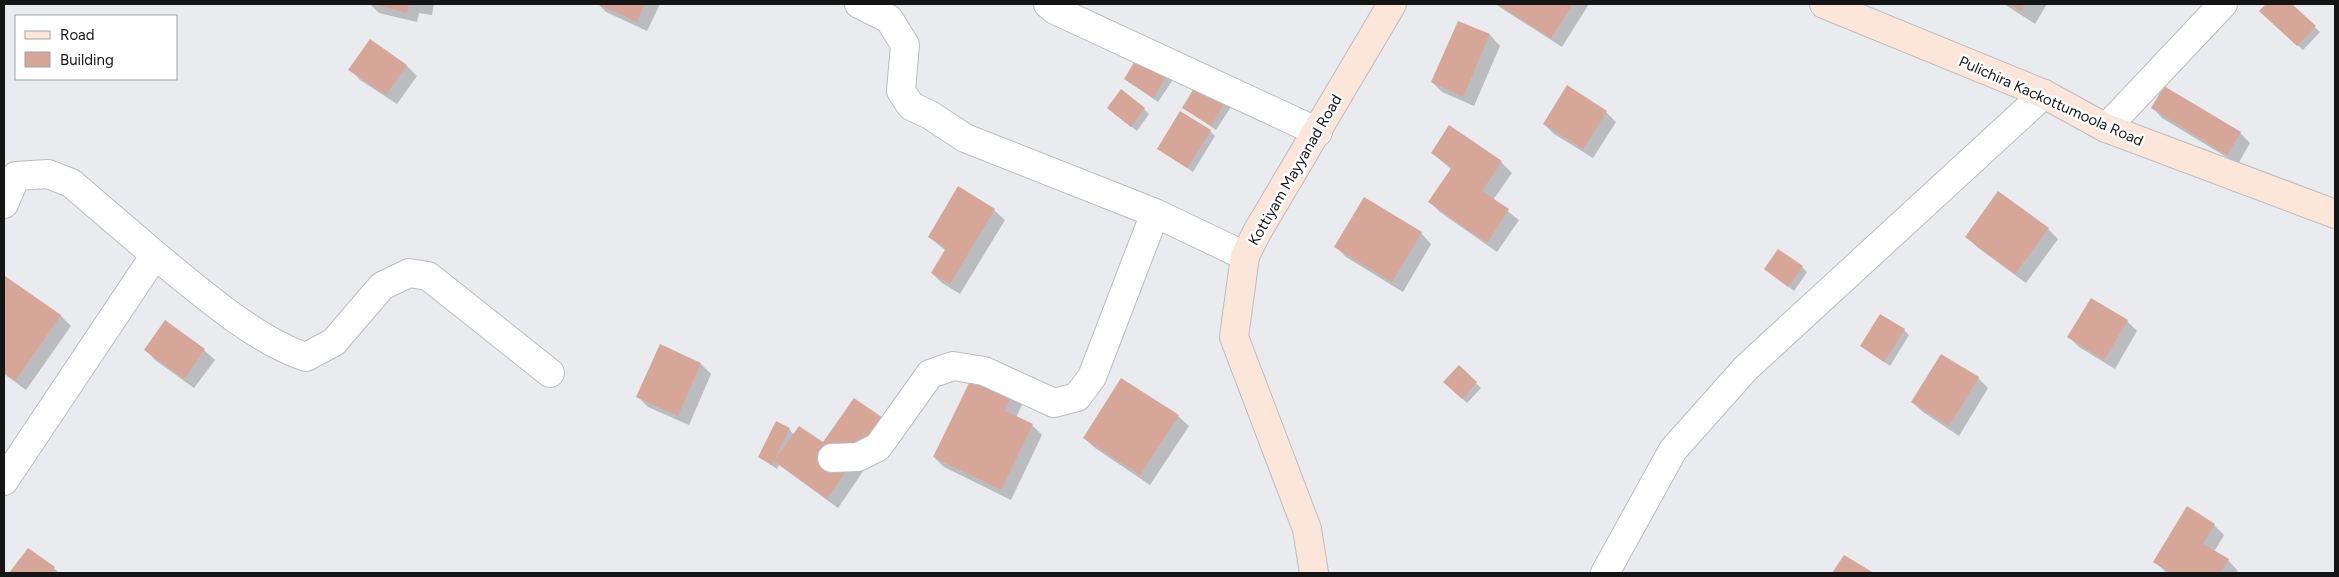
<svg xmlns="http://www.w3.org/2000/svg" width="2339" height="577" viewBox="0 0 2339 577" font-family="Figtree,sans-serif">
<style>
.shadow{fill:#0003}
.building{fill:#d6a798}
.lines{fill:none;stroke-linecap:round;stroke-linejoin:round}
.minor-casing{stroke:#bbbcc0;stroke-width:30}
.secondary-casing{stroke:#bbbcc0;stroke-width:30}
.minor{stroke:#fff;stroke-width:28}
.secondary{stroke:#fce6da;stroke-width:28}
.labels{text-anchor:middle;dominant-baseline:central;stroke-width:5;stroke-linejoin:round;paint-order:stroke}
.street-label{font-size:15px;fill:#151516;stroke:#fff}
</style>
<rect width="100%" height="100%" fill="#eaebef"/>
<path class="shadow" d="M370 4H434L432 15 419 13 417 22 379 13Z
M598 4H660L647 31 606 12Z
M1495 4H1589L1562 47Z
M2004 4H2047L2035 24Z
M2268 4H2290L2320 32 2303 50 2261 11Z
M1458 22 1490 35 1500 46 1474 106 1442 92 1432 82Z
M370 41 407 66 417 76 397 104 360 80 350 69Z
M1167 76 1172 81 1158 102 1125 79Z
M1225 102 1231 107 1216 130 1184 108Z
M2152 107 2240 133 2250 143 2238 164 2162 118Z
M1144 109 1149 114 1137 131 1113 113Z
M1606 112 1616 122 1593 158 1554 134 1544 124Z
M1450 127 1501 162 1512 173 1493 200 1519 220 1497 252 1440 212 1430 202 1452 170 1432 153Z
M1210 131 1215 136 1193 172 1159 148Z
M994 210 1005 220 960 294 942 283 932 273 946 251 929 237Z
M2048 229 2058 239 2026 283 1977 247 1967 237Z
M1421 233 1431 244 1403 292 1346 257 1336 247Z
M1802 267 1807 272 1794 291 1765 269Z
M5 277 61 316 71 326 26 390 4 374Z
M165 321 204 350 215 360 194 388 155 360 145 349Z
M2127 321 2137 331 2115 369 2079 347 2069 337Z
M1904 330 1909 335 1890 366 1862 346Z
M701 364 711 374 689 425 648 407 638 397Z
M1459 367 1481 388 1467 403 1445 382Z
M1978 378 1988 388 1959 436 1923 412 1912 402Z
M1012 395 1022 405 1016 418 1032 425 1042 435 1011 500 944 467 934 457Z
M1178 416 1189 426 1150 485 1095 448 1084 438Z
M789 429 794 435 823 444 892 429 838 508 779 465 777 469 759 457Z
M2214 525 2224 535 2214 552 2228 560 2238 571 2236 573H2167L2155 562Z
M28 549 54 568 59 573H11Z"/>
<path class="building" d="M373 4H409L407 13Z
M598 4H645L637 22Z
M1497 4H1573L1551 38Z
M2010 4H2025L2021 11Z
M2266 4H2292L2316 26 2297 46 2259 11Z
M1458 21 1490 34 1463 97 1431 82Z
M370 39 407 65 386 95 348 70Z
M1138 56 1167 75 1153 98 1124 79Z
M1197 83 1226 101 1211 126 1182 108Z
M1567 85 1607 111 1583 149 1543 124Z
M2164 86 2241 132 2227 155 2151 108Z
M1121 89 1145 108 1131 127 1107 108Z
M1180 111 1211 130 1187 168 1157 149Z
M1449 125 1502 161 1482 191 1509 209 1487 243 1428 202 1452 167 1431 153Z
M958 186 995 209 950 284 931 273 946 248 928 237Z
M1998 191 2049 228 2015 274 1965 237Z
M1364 197 1422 232 1392 282 1334 247Z
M1778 249 1803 266 1788 287 1764 269Z
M5 276 61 315 15 381 4 373Z
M2091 298 2128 320 2104 360 2067 337Z
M1880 314 1905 329 1884 362 1860 346Z
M165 320 205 349 184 379 144 350Z
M660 344 701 363 678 416 636 397Z
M1941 354 1979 377 1949 426 1911 402Z
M1459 365 1477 382 1462 399 1443 382Z
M973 375 1013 394 1005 411 1033 424 1001 490 933 457Z
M1121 378 1179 415 1140 475 1083 438Z
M854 398 883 418 827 499 774 461 799 426 823 442Z
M776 421 790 428 772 465 758 457Z
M2187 506 2215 524 2203 544 2229 559 2220 573H2171L2153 562Z
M28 548 55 567 51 573H9Z
M1844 555 1874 573H1832Z"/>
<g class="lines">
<defs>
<path id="minor" d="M859 4 889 19 905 45 901 91 911 106 930 115 965 138 1155 213 1245 256
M1048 4 1055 10 1318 132
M2106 128 2223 4
M4 204 16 176 48 174 71 183 155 255
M832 458 858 457 878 447 930 374 953 366 984 371 1054 403 1077 397 1092 377 1155 213
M4 481 155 255C197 289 254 340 306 357L334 342 382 286 409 273 428 276 550 373
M1605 573 1673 450 1746 368 2044 94"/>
<path id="secondary" d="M1824 4 2044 94 2106 128 2335 214
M1314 573 1307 529 1234 337 1245 256 1257 232 1392 4"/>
</defs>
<use href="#minor" class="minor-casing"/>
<use href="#secondary" class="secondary-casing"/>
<use href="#minor" class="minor"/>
<use href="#secondary" class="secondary"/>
</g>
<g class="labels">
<g class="street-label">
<text transform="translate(2051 101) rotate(24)">Pulichira Kackottumoola Road</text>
<text transform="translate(1295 170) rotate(-60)">Kottiyam Mayyanad Road</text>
</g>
</g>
<rect width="2339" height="577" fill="none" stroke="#151516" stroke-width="10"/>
<rect x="15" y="15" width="162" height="65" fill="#ffffff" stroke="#a1a1a2"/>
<rect x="25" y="31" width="25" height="8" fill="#fce6da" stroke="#a1a1a2"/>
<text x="60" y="40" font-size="15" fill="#151516">Road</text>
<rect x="25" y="52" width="25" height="15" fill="#d6a798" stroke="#a1a1a2"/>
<text x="60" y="65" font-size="15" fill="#151516">Building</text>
</svg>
